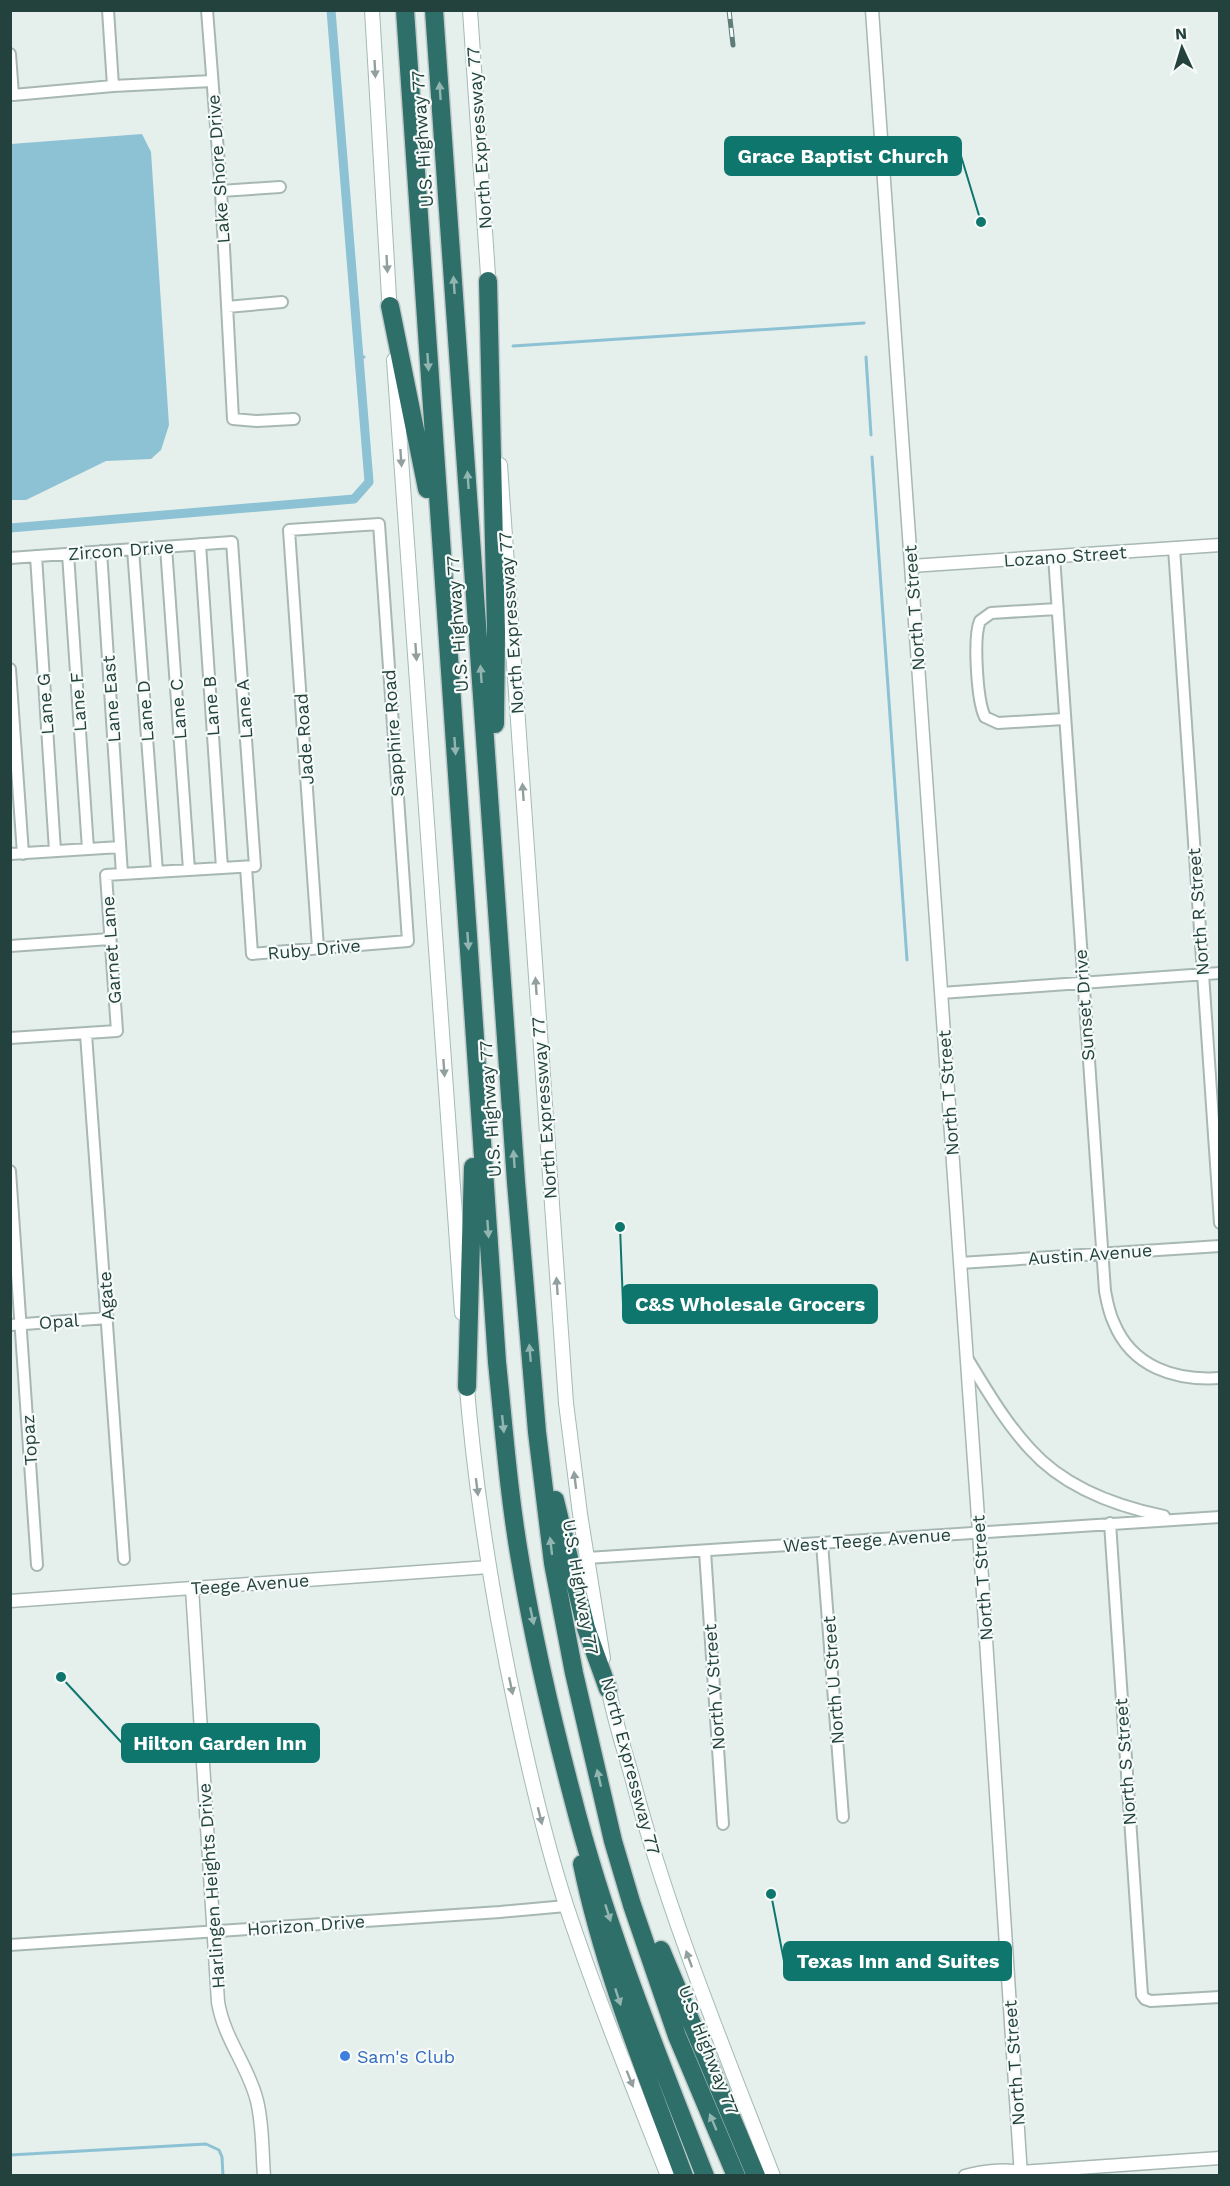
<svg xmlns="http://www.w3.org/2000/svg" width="1230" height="2186" viewBox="0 0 1230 2186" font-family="'Work Sans',sans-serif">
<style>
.water{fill:#8dc1d4}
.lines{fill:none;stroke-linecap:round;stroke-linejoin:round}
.stream{stroke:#8dc1d4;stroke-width:3}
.canal{stroke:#8dc1d4;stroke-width:9}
.minor-casing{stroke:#a7b8b4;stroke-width:14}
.tertiary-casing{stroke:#a7b8b4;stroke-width:15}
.secondary-casing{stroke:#a3bbb5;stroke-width:16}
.motorway-casing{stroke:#c1cac9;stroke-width:21}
.minor{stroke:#fff;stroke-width:10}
.tertiary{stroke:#fff;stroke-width:12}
.secondary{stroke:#fff;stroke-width:14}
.motorway{stroke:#2e6f69;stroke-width:18}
.rail-casing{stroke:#5e7d78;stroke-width:5}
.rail{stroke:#f6fbf9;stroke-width:3;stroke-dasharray:9;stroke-linecap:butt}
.oneway{fill:#91a09e}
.oneway2{fill:#92b5b1}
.shop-dot{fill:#3f7fe0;stroke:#f6fbf9;stroke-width:2}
.labels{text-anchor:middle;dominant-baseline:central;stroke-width:4.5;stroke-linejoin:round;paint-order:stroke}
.street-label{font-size:18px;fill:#23423d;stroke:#f6fbf9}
.shop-label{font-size:18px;fill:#366cbe;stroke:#f6fbf9;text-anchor:start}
.leader{fill:none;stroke:#0f766e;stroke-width:2}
.callout-dot{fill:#0f766e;stroke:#f6fbf9;stroke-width:2}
.callout{fill:#0f766e;stroke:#0f766e;stroke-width:2}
.callout-label{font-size:20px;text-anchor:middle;font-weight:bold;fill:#fff}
</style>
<rect width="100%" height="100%" fill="#e5efec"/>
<path class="water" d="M142 134 151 152 169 425 161 450 151 459 106 461 26 500H11V144Z"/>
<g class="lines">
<path class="stream" d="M513 346 864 323
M866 357 871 435
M359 358 364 357
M872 457 907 960
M10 2155 206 2144 219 2150 222 2157 223 2176"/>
<path class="canal" d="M10 528 354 499 369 482 331 10"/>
<defs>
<path id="minor" d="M108 10 113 86
M207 10 221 191 233 419 257 421 294 419
M10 54 13 95 113 86 212 81
M221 191 280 187
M227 307 282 302
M200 544 222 868
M166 547 189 870
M1174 548 1220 1223
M133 549 157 872
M68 554 88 849
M36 556 55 851
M1054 556 1105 1291C1107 1302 1109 1313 1114 1323 1132 1367 1175 1381 1220 1378
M10 558 232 542 255 866 122 874
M1057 609 991 613 980 621C973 637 977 701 985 717L998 723 1064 719
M10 669 23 854
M10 854 120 847
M246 867 252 954 408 941 379 524 289 530 318 948
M10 946 110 939
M941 993 1220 973
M86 1034 124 1559
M10 1038 117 1031 106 875 122 874 101 551
M10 1171 37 1565
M960 1263 1220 1246
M10 1325 108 1318
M967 1358C986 1389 1005 1422 1030 1449 1064 1487 1115 1506 1164 1516
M1110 1523 1142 1995 1145 1999 1151 2001 1220 1997
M822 1543 843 1817
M705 1551 723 1824
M587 1558 1220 1517
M10 1945 500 1912 566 1906"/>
<path id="tertiary" d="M872 10 979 1532 1021 2176
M911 566 1220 545
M192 1588 218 2002C224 2039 249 2067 257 2101 263 2125 262 2151 264 2176
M10 1601 489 1567
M965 2176C985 2171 1001 2169 1021 2172L1220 2158"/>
<path id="secondary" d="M372 10 390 314
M470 10 489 290
M394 360 462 1313
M500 465 566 1403 580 1514 603 1658
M466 1377C475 1491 493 1603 517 1714 531 1779 546 1844 567 1908 597 1998 633 2087 668 2176
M607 1680C612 1713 623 1745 632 1777 668 1914 722 2044 773 2176"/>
<path id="motorway" d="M405 10 497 1362C504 1430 509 1498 521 1565 534 1642 552 1719 572 1795 605 1925 656 2051 705 2176
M434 10 516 1182 537 1432 553 1563 574 1673 613 1841 632 1905 677 2036 736 2176
M488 281 496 632 495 724
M390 306 427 489
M467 1387 473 1167
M555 1500 586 1628 608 1689
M582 1864C604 1971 646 2073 684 2176
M661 1950 756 2176"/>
</defs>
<use href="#minor" class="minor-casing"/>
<use href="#tertiary" class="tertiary-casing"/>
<use href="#secondary" class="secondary-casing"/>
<use href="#motorway" class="motorway-casing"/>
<use href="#minor" class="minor"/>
<use href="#tertiary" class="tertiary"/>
<use href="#secondary" class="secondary"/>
<use href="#motorway" class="motorway"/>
<defs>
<path id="rail" d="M729 10 733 45"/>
</defs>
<use href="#rail" class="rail-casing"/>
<use href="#rail" class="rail"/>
</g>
<defs><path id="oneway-solid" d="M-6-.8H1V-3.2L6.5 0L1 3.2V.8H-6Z" transform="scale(1.5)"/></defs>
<g class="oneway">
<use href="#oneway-solid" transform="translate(375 69) rotate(87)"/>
<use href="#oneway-solid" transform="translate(387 264) rotate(87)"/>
<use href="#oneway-solid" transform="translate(401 458) rotate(86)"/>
<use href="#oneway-solid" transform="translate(416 652) rotate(86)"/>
<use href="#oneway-solid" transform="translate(523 792) rotate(-94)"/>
<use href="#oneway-solid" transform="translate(536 986) rotate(-94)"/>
<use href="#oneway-solid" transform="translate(444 1068) rotate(86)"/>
<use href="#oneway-solid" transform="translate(557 1286) rotate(-94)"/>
<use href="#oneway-solid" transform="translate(575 1480) rotate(-97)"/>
<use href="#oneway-solid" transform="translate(477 1487) rotate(83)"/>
<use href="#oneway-solid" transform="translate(511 1686) rotate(78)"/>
<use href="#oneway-solid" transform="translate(540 1816) rotate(76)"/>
<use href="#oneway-solid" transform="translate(689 1959) rotate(-110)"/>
<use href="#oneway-solid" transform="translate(630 2079) rotate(68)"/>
</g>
<g class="oneway2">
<use href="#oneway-solid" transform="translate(440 91) rotate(-94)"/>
<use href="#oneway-solid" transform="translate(454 285) rotate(-94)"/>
<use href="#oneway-solid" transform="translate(428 362) rotate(86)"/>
<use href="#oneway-solid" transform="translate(468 480) rotate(-94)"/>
<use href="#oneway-solid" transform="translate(481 674) rotate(-94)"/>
<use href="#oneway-solid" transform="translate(455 746) rotate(86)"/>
<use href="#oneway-solid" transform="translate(468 941) rotate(86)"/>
<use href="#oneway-solid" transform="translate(514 1159) rotate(-94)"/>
<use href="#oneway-solid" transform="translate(488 1229) rotate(86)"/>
<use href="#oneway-solid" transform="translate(530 1353) rotate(-95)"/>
<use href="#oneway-solid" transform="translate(503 1424) rotate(84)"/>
<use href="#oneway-solid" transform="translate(551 1546) rotate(-97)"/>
<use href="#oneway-solid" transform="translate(532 1616) rotate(78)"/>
<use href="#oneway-solid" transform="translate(599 1778) rotate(-103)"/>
<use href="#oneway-solid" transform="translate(608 1913) rotate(72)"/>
<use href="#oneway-solid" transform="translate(618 1997) rotate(72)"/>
<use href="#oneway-solid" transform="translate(713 2122) rotate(-113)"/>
</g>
<circle class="shop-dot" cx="345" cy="2056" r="6"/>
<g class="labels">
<g class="street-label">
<text transform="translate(479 138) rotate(-94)">North Expressway 77</text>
<text transform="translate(422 139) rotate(-94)">U.S. Highway 77</text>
<text transform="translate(218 169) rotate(-94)">Lake Shore Drive</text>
<text transform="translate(121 550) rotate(-4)">Zircon Drive</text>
<text transform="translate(1065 556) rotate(-4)">Lozano Street</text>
<text transform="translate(914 608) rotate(-94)">North T Street</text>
<text transform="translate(511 623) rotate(-94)">North Expressway 77</text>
<text transform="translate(457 624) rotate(-94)">U.S. Highway 77</text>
<text transform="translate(111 699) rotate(-94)">Lane East</text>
<text transform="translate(78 702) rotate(-94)">Lane F</text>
<text transform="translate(45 704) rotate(-94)">Lane G</text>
<text transform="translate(211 706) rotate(-94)">Lane B</text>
<text transform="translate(178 709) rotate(-94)">Lane C</text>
<text transform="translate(244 709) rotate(-94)">Lane A</text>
<text transform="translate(145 711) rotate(-94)">Lane D</text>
<text transform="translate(393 733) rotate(-94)">Sapphire Road</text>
<text transform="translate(304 739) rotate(-94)">Jade Road</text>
<text transform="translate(1198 912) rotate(-94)">North R Street</text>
<text transform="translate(314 949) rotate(-5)">Ruby Drive</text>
<text transform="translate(111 950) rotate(-94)">Garnet Lane</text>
<text transform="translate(1084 1005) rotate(-94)">Sunset Drive</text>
<text transform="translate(948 1093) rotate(-94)">North T Street</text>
<text transform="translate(544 1108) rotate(-94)">North Expressway 77</text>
<text transform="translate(490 1109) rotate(-94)">U.S. Highway 77</text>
<text transform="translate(1090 1254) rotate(-4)">Austin Avenue</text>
<text transform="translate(106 1296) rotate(-94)">Agate</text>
<text transform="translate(59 1321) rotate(-4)">Opal</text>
<text transform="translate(29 1440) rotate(-94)">Topaz</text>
<text transform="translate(867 1540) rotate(-4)">West Teege Avenue</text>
<text transform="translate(982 1578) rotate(-94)">North T Street</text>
<text transform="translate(250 1584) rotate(-4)">Teege Avenue</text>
<text transform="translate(581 1587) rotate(80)">U.S. Highway 77</text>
<text transform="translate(833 1680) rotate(-94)">North U Street</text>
<text transform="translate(714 1687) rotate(-94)">North V Street</text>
<text transform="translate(1125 1762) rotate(-94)">North S Street</text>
<text transform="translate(631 1766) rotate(75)">North Expressway 77</text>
<text transform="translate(211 1886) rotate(-94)">Harlingen Heights Drive</text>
<text transform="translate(306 1925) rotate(-4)">Horizon Drive</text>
<text transform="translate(709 2050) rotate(69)">U.S. Highway 77</text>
<text transform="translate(1014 2063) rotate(-94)">North T Street</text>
</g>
<g class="shop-label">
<text x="357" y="2056">Sam's Club</text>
</g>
</g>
<path class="leader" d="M981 222L961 156M620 1227L623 1304M61 1677L122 1743M771 1894L784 1961"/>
<g class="callout-dot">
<circle cx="981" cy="222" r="6"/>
<circle cx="620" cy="1227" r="6"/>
<circle cx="61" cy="1677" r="6"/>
<circle cx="771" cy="1894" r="6"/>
</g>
<g class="callout">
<rect x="725" y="137" width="236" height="38" rx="6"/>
<rect x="623" y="1285" width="254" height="38" rx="6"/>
<rect x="122" y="1724" width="197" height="38" rx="6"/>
<rect x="784" y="1942" width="227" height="38" rx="6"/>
</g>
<g class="callout-label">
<text x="843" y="163">Grace Baptist Church</text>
<text x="750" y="1311">C&amp;S Wholesale Grocers</text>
<text x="220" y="1750">Hilton Garden Inn</text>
<text x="898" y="1968">Texas Inn and Suites</text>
</g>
<rect width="1230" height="2186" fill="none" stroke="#23423d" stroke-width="24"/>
<g transform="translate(1182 48) rotate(356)" stroke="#f6fbf9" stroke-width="4.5" paint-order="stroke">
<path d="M0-4.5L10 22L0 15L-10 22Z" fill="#23423d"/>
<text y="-9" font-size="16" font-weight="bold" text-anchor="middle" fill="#23423d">N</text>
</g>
</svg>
